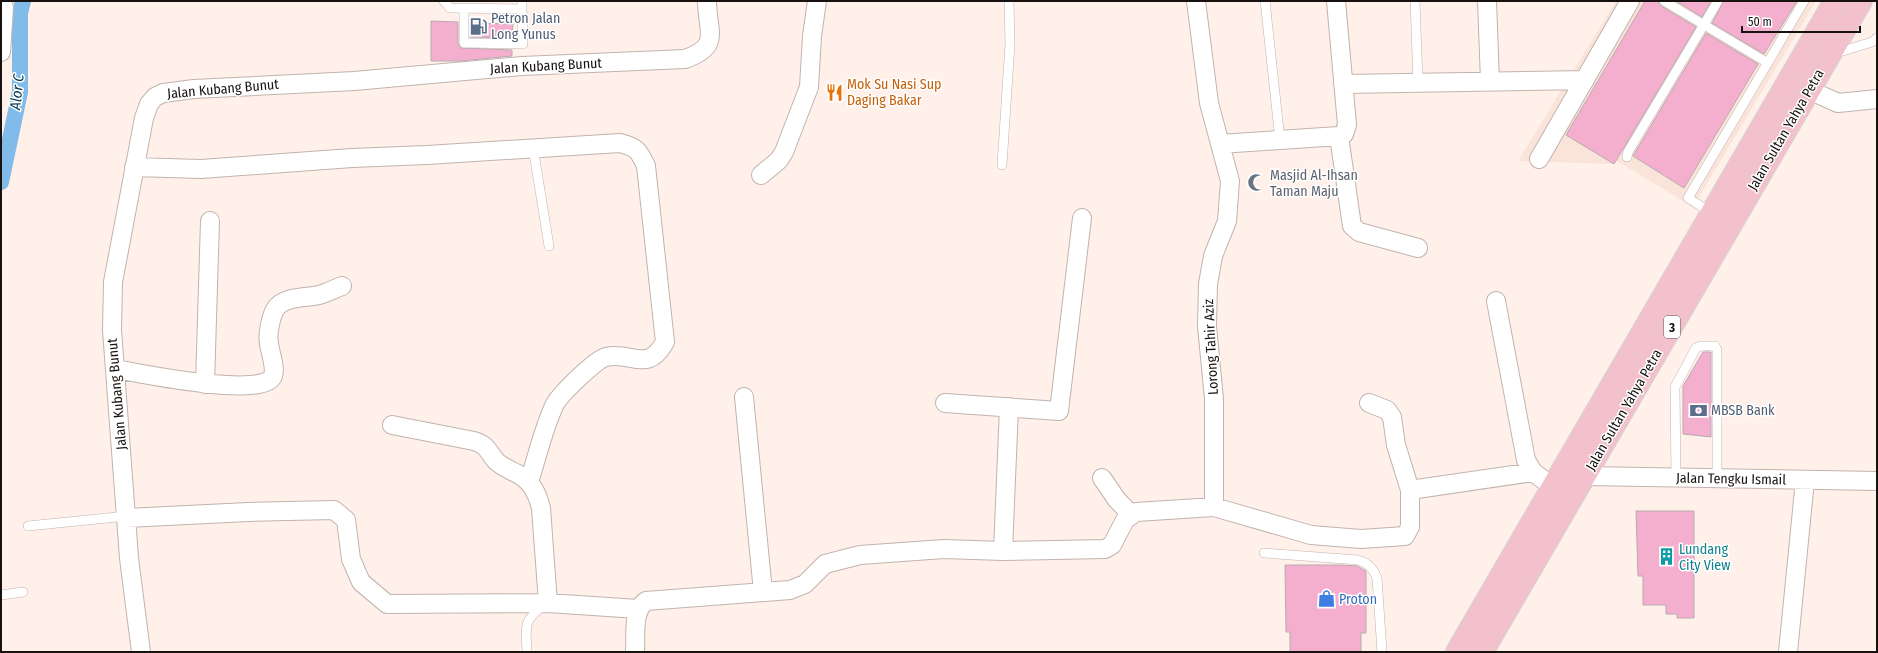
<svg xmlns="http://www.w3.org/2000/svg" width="1878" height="653" viewBox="0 0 1878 653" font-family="'Fira Sans Condensed',sans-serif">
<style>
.built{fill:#fae3d9}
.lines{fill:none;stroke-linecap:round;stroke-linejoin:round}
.canal{stroke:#81bbea;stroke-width:16}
.building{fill:#f5afce;stroke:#b8aab0}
.lane-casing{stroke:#c1b3ad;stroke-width:10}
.street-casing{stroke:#c1b3ad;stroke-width:20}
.highway-casing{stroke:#d5d4d4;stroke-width:24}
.lane{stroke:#fff;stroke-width:9}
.street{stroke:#fff;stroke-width:18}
.highway{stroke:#f2c1cc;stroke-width:22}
.labels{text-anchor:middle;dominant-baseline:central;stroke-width:3;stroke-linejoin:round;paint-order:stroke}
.shield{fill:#fff;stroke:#5d5958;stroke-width:1}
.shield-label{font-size:13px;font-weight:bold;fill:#171210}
.service-label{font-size:14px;fill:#4e5e75;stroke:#fff;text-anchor:start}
.street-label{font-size:14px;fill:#171210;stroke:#fff}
.food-label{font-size:14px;fill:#c56008;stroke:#fff;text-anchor:start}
.worship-label{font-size:14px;fill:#5b616d;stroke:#fff;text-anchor:start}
.culture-label{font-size:14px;fill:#0d838f;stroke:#fff;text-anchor:start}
.shop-label{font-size:14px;fill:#366cbe;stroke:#fff;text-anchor:start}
.water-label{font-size:15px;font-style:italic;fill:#033250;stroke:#fff}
</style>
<rect width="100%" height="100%" fill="#fff0ea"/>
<path class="built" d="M1616 1H1816L1693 207 1617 161 1614 164 1518 161Z"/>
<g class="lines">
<path class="canal" d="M1 182 20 92V13L23 1"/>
</g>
<path class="building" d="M1645 1H1658L1661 6 1696 27 1614 164 1566 135Z
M1676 1H1711L1702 17Z
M1724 1H1797L1764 54 1712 23Z
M431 21 458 22V43L461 48 512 50V56L460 61H431Z
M470 23 513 24 512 38 470 37Z
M1706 33 1758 64 1684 188 1633 156Z
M1703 352H1711V437L1683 434V386Z
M1636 511H1694V618H1677V614H1666V605H1643V576H1638Z
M1285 565H1341L1357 566 1366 571V633H1361V652H1290V632H1286Z"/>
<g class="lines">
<defs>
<path id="lane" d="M444 1 450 8 522 9V1
M1265 1 1280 140
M1415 1 1418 82
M1664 1 1768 63
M464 8V43L523 44 522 9
M1833 54 1872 42 1877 38
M533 147 549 246
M1627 157 1628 152 1718 1
M1002 165 1010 44 1009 1
M1712 213 1688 198 1804 1
M1676 478 1675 387 1696 348 1701 346H1715L1717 350V478
M28 526 127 516
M1264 553 1358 560C1369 564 1373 568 1377 578L1382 652
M1 595 23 592
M527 652C526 626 522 622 544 605"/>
<path id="street" d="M1196 1 1209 103 1230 181 1227 221 1213 256 1208 284 1207 326 1214 399V507
M1487 1 1490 81
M1 52 4 8 2 1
M1343 84 1585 80
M1809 90 1838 103 1877 99
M1339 136 1352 226 1359 232 1418 248
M1220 144 1339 136 1344 134 1347 125 1336 1
M1539 159 1630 1
M134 167 201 169 352 158 427 155 620 143C637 147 639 151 646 166L665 342C647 374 632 351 606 357 596 359 558 396 554 406 543 430 537 457 529 482
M761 175 779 160 784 152 809 87 812 36 817 1
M1496 301 1526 460 1533 472 1553 487
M116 369C137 373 265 399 273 376 276 367 270 353 269 343 267 335 271 315 276 308 285 296 306 298 319 295 327 293 334 289 342 286
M205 384 210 221
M744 397 763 592
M945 403 1059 411 1082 218
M392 425 474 441C489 446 487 451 496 461 502 467 510 470 518 474 532 482 537 493 541 508L548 603
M1585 476 1877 481
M1102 478 1117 500 1131 514
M1410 490 1533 472
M127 518 248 512 334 510 346 520 351 559 361 582 387 604 548 603 638 609
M1003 551 1009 407
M141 652 129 558 112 330 113 282 144 118 149 104 155 97 163 93 194 89 354 81 522 66 685 59C722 46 707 32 707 1
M635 652C636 636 632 611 646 601L790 590 805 584 825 564 860 555 944 549 1003 551 1105 549 1112 545 1125 520 1136 512 1214 507 1311 535 1361 539 1405 536 1410 527V490L1396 445 1392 417 1387 410 1369 403
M1788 652 1805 480"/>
<path id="highway" d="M1457 652 1835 1
M1482 652 1861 1"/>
</defs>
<use href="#lane" class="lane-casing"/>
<use href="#street" class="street-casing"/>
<use href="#highway" class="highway-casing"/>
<use href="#lane" class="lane"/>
<use href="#street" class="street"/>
<use href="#highway" class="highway"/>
</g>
<defs>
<symbol id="fuel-bare" viewBox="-9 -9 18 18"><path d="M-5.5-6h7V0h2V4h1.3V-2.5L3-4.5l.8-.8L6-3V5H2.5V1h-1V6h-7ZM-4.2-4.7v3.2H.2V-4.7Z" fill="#5c6f8a" stroke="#fff" stroke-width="2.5" paint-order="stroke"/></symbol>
<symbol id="restaurant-bare" viewBox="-9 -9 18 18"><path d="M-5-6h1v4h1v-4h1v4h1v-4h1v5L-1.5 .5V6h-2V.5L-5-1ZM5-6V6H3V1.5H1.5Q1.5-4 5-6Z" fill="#e8710a" stroke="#fff" stroke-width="2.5" paint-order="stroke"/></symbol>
<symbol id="mosque-bare" viewBox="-9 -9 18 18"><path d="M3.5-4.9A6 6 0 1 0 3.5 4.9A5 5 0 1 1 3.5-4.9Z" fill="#6b7280" stroke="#fff" stroke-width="2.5" paint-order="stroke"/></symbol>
<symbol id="bank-bare" viewBox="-9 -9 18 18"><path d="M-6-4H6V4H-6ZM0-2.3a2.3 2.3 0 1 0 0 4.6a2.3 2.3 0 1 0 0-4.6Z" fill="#5c6f8a" stroke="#fff" stroke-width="2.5" paint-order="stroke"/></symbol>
<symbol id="building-bare" viewBox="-9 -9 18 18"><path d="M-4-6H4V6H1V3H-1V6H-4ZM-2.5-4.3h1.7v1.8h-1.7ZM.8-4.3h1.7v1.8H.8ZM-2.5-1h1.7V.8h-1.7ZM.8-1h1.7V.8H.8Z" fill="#0f9aa8" stroke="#fff" stroke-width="2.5" paint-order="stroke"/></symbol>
<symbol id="shop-bare" viewBox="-9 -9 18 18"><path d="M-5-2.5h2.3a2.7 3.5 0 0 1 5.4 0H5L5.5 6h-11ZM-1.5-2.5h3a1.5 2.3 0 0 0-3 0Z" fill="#3f7fe0" stroke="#fff" stroke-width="2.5" paint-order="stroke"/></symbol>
</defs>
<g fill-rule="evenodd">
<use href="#fuel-bare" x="466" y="14" width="25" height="25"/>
<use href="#restaurant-bare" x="822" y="80" width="25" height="25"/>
<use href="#mosque-bare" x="1244" y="170" width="25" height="25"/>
<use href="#bank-bare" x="1686" y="398" width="25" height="25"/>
<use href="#building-bare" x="1654" y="544" width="25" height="25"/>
<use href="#shop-bare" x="1314" y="586" width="25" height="25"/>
</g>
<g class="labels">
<rect class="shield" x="1664" y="316" width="16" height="22" rx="3"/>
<g class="shield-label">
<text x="1672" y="327">3</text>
</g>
<g class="service-label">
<text x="491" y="18">Petron Jalan<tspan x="491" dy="16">Long Yunus</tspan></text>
<text x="1711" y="410">MBSB Bank</text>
</g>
<g class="street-label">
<text transform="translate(546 66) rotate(-3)">Jalan Kubang Bunut</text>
<text transform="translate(223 89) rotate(-5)">Jalan Kubang Bunut</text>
<text transform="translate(1786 130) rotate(-60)">Jalan Sultan Yahya Petra</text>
<text transform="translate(1211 347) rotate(-93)">Lorong Tahir Aziz</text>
<text transform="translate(117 394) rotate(-95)">Jalan Kubang Bunut</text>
<text transform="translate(1624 410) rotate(-60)">Jalan Sultan Yahya Petra</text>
<text transform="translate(1731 479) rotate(1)">Jalan Tengku Ismail</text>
</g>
<g class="food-label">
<text x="847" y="84">Mok Su Nasi Sup<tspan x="847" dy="16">Daging Bakar</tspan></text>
</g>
<g class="worship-label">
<text x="1270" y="175">Masjid Al-Ihsan<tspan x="1270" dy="16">Taman Maju</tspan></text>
</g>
<g class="culture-label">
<text x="1679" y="549">Lundang<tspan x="1679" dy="16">City View</tspan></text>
</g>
<g class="shop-label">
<text x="1339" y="599">Proton</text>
</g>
<g class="water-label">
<text transform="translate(17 92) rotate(-84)">Alor C</text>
</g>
</g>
<rect width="1878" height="653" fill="none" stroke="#171210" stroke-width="4"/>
<path d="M1742 26v6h118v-6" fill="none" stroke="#171210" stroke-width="2"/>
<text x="1748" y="26" font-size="12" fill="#171210" stroke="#ffffff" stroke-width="3" paint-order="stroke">50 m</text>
</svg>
